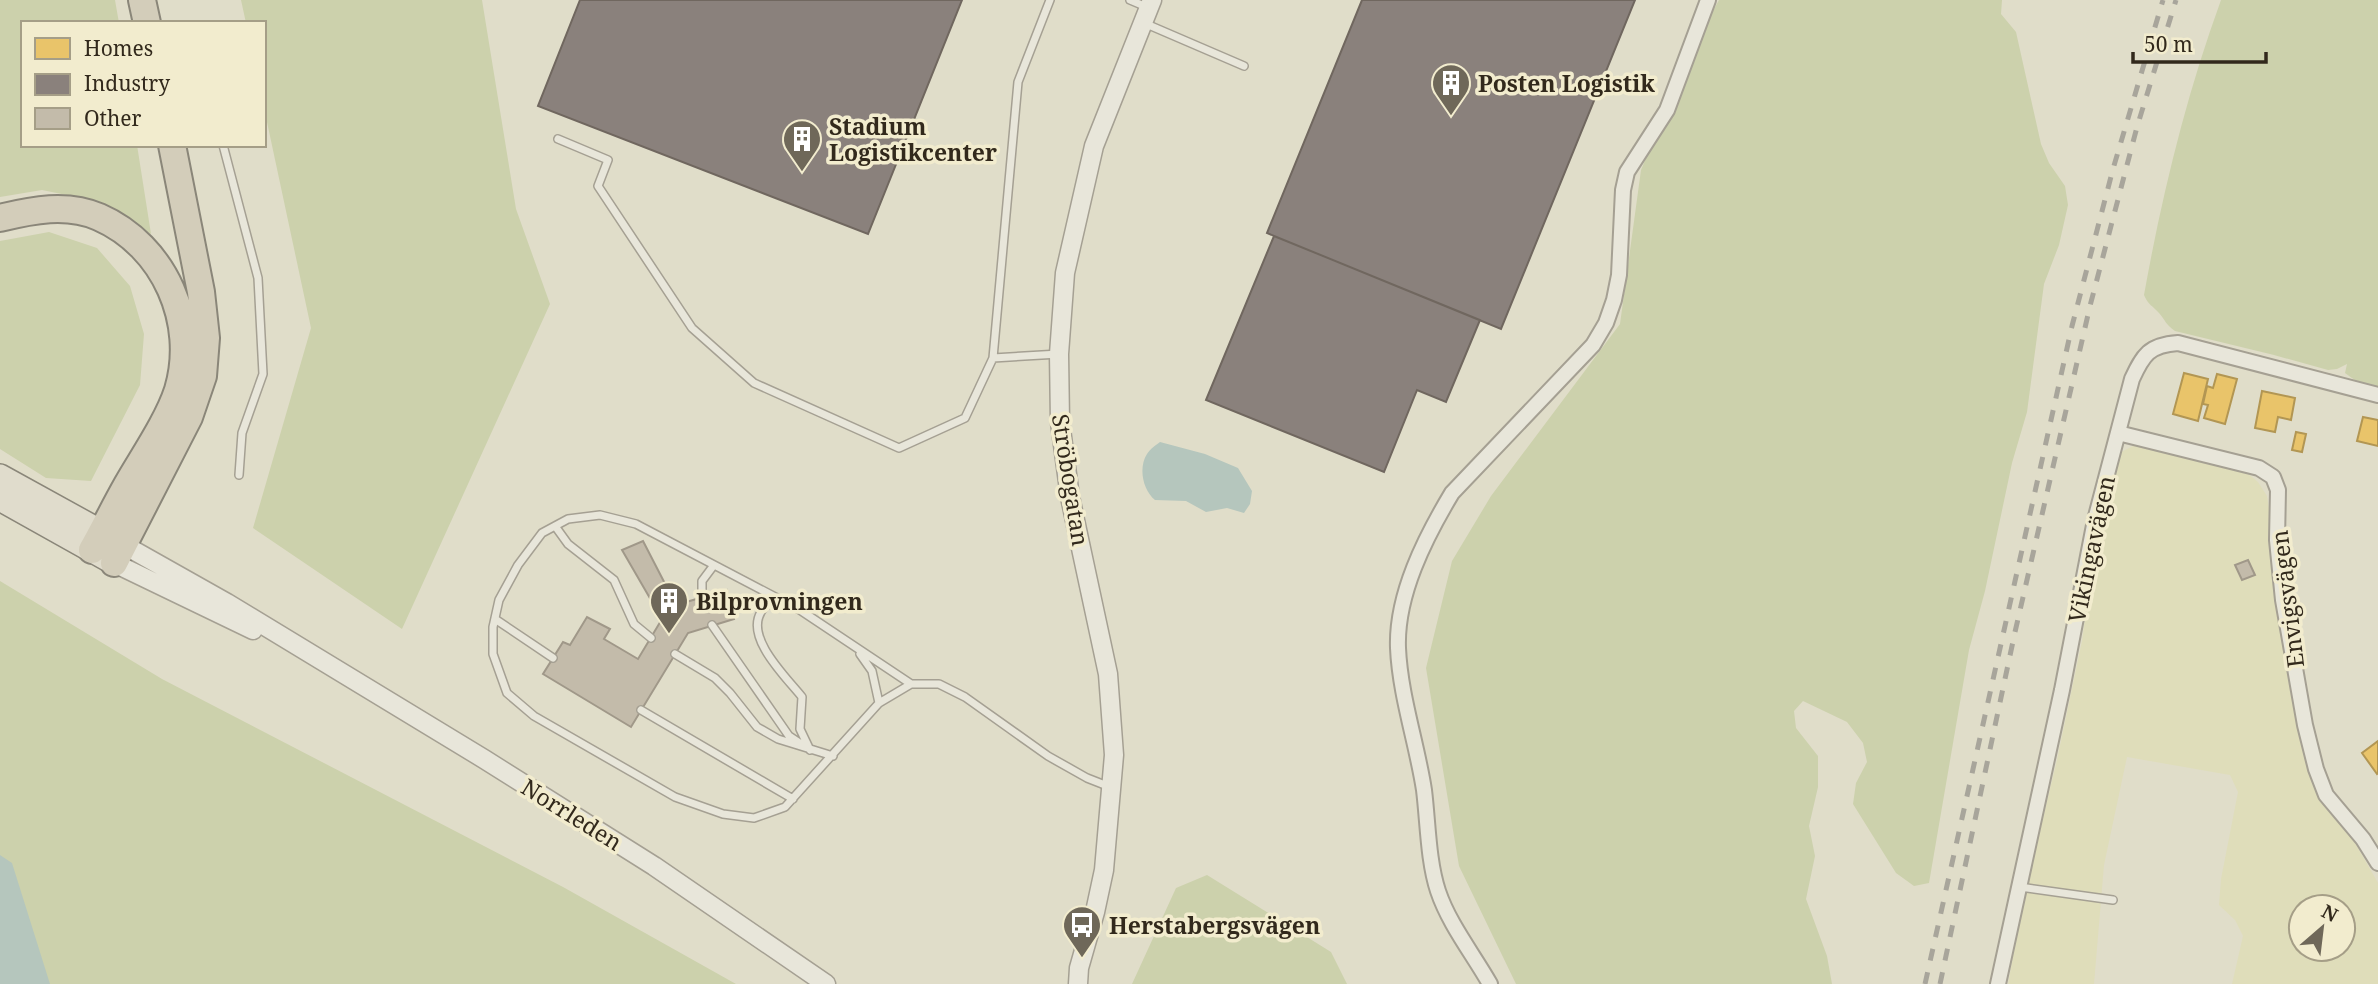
<svg xmlns="http://www.w3.org/2000/svg" width="2378" height="984" viewBox="0 0 2378 984" font-family="'Noto Serif',serif">
<style>
.farmland{fill:#dfddba;fill-rule:evenodd}
.green{fill:#ccd1ac}
.water{fill:#b5c6bd}
.homes{fill:#e9c46a;stroke:#b29653;stroke-width:2}
.industry{fill:#8a817c;stroke:#70675f;stroke-width:2}
.building{fill:#c3bbaa;stroke:#a09889;stroke-width:2}
.lines{fill:none;stroke-linecap:round;stroke-linejoin:round}
.service-casing{stroke:#a5a093;stroke-width:10}
.minor-casing{stroke:#a5a093;stroke-width:18}
.tertiary-casing{stroke:#a5a093;stroke-width:21}
.primary-casing{stroke:#8a8679;stroke-width:26}
.motorway-casing{stroke:#8a8679;stroke-width:30}
.service{stroke:#e8e6da;stroke-width:7}
.minor{stroke:#e8e6da;stroke-width:14}
.tertiary{stroke:#e8e6da;stroke-width:18}
.primary{stroke:#e0dccc;stroke-width:23}
.motorway{stroke:#d3cdba;stroke-width:26}
.rail{stroke:#a8a59b;stroke-width:5;stroke-dasharray:12 12;stroke-linecap:butt}
.labels{text-anchor:middle;dominant-baseline:central;stroke-width:7;stroke-linejoin:round;paint-order:stroke}
.poi-label{font-size:23px;font-weight:bold;fill:#32291c;stroke:#f2ecce;text-anchor:start}
.street-label{font-size:23px;fill:#32291c;stroke:#f2ecce}
</style>
<rect width="100%" height="100%" fill="#e0ddc9"/>
<path class="farmland" d="M2135 445 2156 447 2241 468 2258 482 2267 496 2310 764 2378 883V984H2232L2243 936 2235 920 2219 905 2221 879 2238 792 2230 775 2127 757 2104 865 2094 984H2008L2024 897 2057 760 2082 641 2091 576 2103 521 2121 452ZM2301 907H2343V949H2301Z"/>
<path class="green" d="M0 0H115L119 23H23V145H137L151 234 86 199 42 190 0 197Z
M241 0H482L516 209 550 304 402 629 253 528 311 328 264 108V23H246Z
M1719 0H2002L2001 14 2016 32 2041 144 2049 163 2065 186 2068 205 2059 245 2044 284 2027 412 2012 463 1985 591 1969 650 1929 883 1914 886 1896 873 1853 804 1856 783 1867 762 1863 743 1847 722 1803 701 1794 711 1796 728 1818 756V787L1809 826 1815 856 1806 899 1827 956 1832 984H1516L1459 866 1426 668 1452 561 1491 496 1620 324 1641 170 1692 49Z
M2221 0H2378V388L2356 381 2345 373 2347 364 2337 369 2328 370 2274 355 2175 331C2165 324 2166 321 2159 313 2153 306 2148 305 2144 295 2162 195 2186 96 2221 0Z
M49 232 97 248 130 286 144 334 140 385 91 481 46 478 0 449V241Z
M0 581 162 679 563 887 736 984H0Z
M1207 875 1331 952 1347 984H1132L1176 888Z"/>
<path class="water" d="M1160 442 1205 454 1238 468 1252 491 1250 504 1244 513 1227 508 1206 512 1186 501 1155 500C1143 490 1138 468 1147 454 1150 449 1156 445 1160 442Z
M0 855 12 863 50 984H0Z"/>
<path class="homes" d="M2184 373 2208 379 2198 421 2173 414Z
M2217 374 2237 379 2225 424 2204 418 2208 405 2203 404 2207 386 2213 388Z
M2262 391 2295 398 2291 420 2278 417 2275 432 2255 428Z
M2363 417 2378 420V446L2357 441Z
M2296 432 2306 434 2302 452 2292 450Z
M2378 741V773L2377 774 2362 753Z"/>
<path class="industry" d="M580 0H962L868 234 538 106Z
M1362 0H1635L1501 329 1267 233Z
M1274 236 1480 320 1446 402 1417 390 1384 472 1206 400Z"/>
<path class="building" d="M643 541 676 605 727 590 734 619 688 633 631 727 543 674 563 642 570 645 587 617 610 629 604 639 638 659 662 619 622 550Z
M2248 560 2255 575 2242 580 2235 565Z"/>
<g class="lines">
<defs>
<path id="service" d="M1130 0 1149 8
M1144 23 1244 66
M558 139 608 160 598 186 692 328 754 383 899 448 965 418 993 358 1018 82 1050 0
M223 145 258 278 263 374 242 433 239 475
M993 358 1059 354
M555 526 568 544 614 580 634 624 651 638
M702 598V581L714 565
M779 599C773 602 764 605 761 612 745 638 786 677 802 697L800 729 810 750
M495 619 553 658
M712 625 789 736 801 744
M675 654 715 678 730 693 757 727 778 739 833 756
M860 654 872 671 879 703
M911 684 800 610 636 524 600 515 568 519 542 533 518 565 499 600 493 627V654L507 693 534 716 675 797 723 814 754 818 785 807 879 703 911 684H939L965 697 1048 756 1087 778 1110 787
M641 710 793 799
M2020 887 2113 900"/>
<path id="minor" d="M2118 433 2259 468 2273 477 2278 490 2277 540 2283 600 2305 725 2316 769 2326 795 2363 839 2378 863
M1490 984C1473 954 1449 924 1438 891 1428 861 1428 822 1424 790 1417 744 1400 695 1398 648 1396 595 1425 538 1452 493L1593 345 1606 323 1614 300 1619 275 1623 190 1627 172 1667 110 1708 0
M1998 984 2062 690 2095 520 2132 379C2143 355 2149 345 2178 343L2378 395"/>
<path id="tertiary" d="M124 545 227 603 484 759 654 866 826 984
M114 563 253 630
M1078 984 1079 968 1095 912 1104 870 1114 755 1108 674 1070 497 1060 422 1059 354 1065 273 1094 146 1152 0"/>
<path id="primary" d="M0 476 118 541
M0 499 107 559"/>
<path id="motorway" d="M142 0 147 23
M0 218C32 210 67 203 99 217 165 246 198 323 178 390 168 421 143 457 127 485 115 506 104 529 92 550
M114 563 189 417 203 376 206 338 201 292 172 145"/>
</defs>
<use href="#service" class="service-casing"/>
<use href="#minor" class="minor-casing"/>
<use href="#tertiary" class="tertiary-casing"/>
<use href="#primary" class="primary-casing"/>
<use href="#motorway" class="motorway-casing"/>
<use href="#service" class="service"/>
<use href="#minor" class="minor"/>
<use href="#tertiary" class="tertiary"/>
<use href="#primary" class="primary"/>
<use href="#motorway" class="motorway"/>
<path class="rail" d="M1925 984 2072 326 2113 169 2163 0
M1940 984 2015 632 2090 306 2137 127 2176 0"/>
</g>
<defs>
<symbol id="building-pin" viewBox="-11 -11 22 30"><path d="M0 17L-7.5 6A9.5 9.5 0 1 1 7.5 6Z" fill="#6f6859" stroke="#f2ecce"/><path d="M-4-6H4V6H1V3H-1V6H-4ZM-2.5-4.3h1.7v1.8h-1.7ZM.8-4.3h1.7v1.8H.8ZM-2.5-1h1.7V.8h-1.7ZM.8-1h1.7V.8H.8Z" fill="#fff"/></symbol>
<symbol id="bus-pin" viewBox="-11 -11 22 30"><path d="M0 17L-7.5 6A9.5 9.5 0 1 1 7.5 6Z" fill="#6f6859" stroke="#f2ecce"/><path d="M-5-6H5V4H4V6H2V4H-2V6H-4V4H-5ZM-3.5-4V0h7V-4ZM-3.5 1.2v1.5H-2V1.2ZM2 1.2v1.5H3.5V1.2Z" fill="#fff"/></symbol>
</defs>
<g fill-rule="evenodd">
<use href="#building-pin" x="1429" y="61" width="44" height="60"/>
<use href="#building-pin" x="780" y="117" width="44" height="60"/>
<use href="#building-pin" x="647" y="579" width="44" height="60"/>
<use href="#bus-pin" x="1060" y="903" width="44" height="60"/>
</g>
<g class="labels">
<g class="poi-label">
<text x="1478" y="83">Posten Logistik</text>
<text x="829" y="126">Stadium<tspan x="829" dy="26">Logistikcenter</tspan></text>
<text x="696" y="601">Bilprovningen</text>
<text x="1109" y="925">Herstabergsvägen</text>
</g>
<g class="street-label">
<text transform="translate(1071 480) rotate(81)">Ströbogatan</text>
<text transform="translate(2091 549) rotate(-78)">Vikingavägen</text>
<text transform="translate(2287 599) rotate(-97)">Envigsvägen</text>
<text transform="translate(572 814) rotate(32)">Norrleden</text>
</g>
</g>
<rect x="21" y="21" width="245" height="126" fill="#f2ecce" stroke="#a59e87" stroke-width="2"/>
<rect x="35" y="38" width="35" height="21" fill="#e9c46a" stroke="#a59e87" stroke-width="2"/>
<text x="84" y="56" font-size="21" fill="#32291c">Homes</text>
<rect x="35" y="74" width="35" height="21" fill="#8a817c" stroke="#a59e87" stroke-width="2"/>
<text x="84" y="91" font-size="21" fill="#32291c">Industry</text>
<rect x="35" y="108" width="35" height="21" fill="#c3bbaa" stroke="#a59e87" stroke-width="2"/>
<text x="84" y="126" font-size="21" fill="#32291c">Other</text>
<g transform="translate(2322 928) rotate(28)"><circle r="33" fill="#f2ecce" stroke="#a59e87" stroke-width="2"/>
<path d="M0-5L12 26L0 18L-12 26Z" fill="#6f6859"/>
<text y="-10" font-size="19" font-weight="bold" text-anchor="middle" fill="#32291c">N</text>
</g>
<path d="M2133 52v10h133v-10" fill="none" stroke="#32291c" stroke-width="3.5"/>
<text x="2144" y="52" font-size="21" fill="#32291c" stroke="#f2ecce" stroke-width="5" paint-order="stroke">50 m</text>
</svg>
